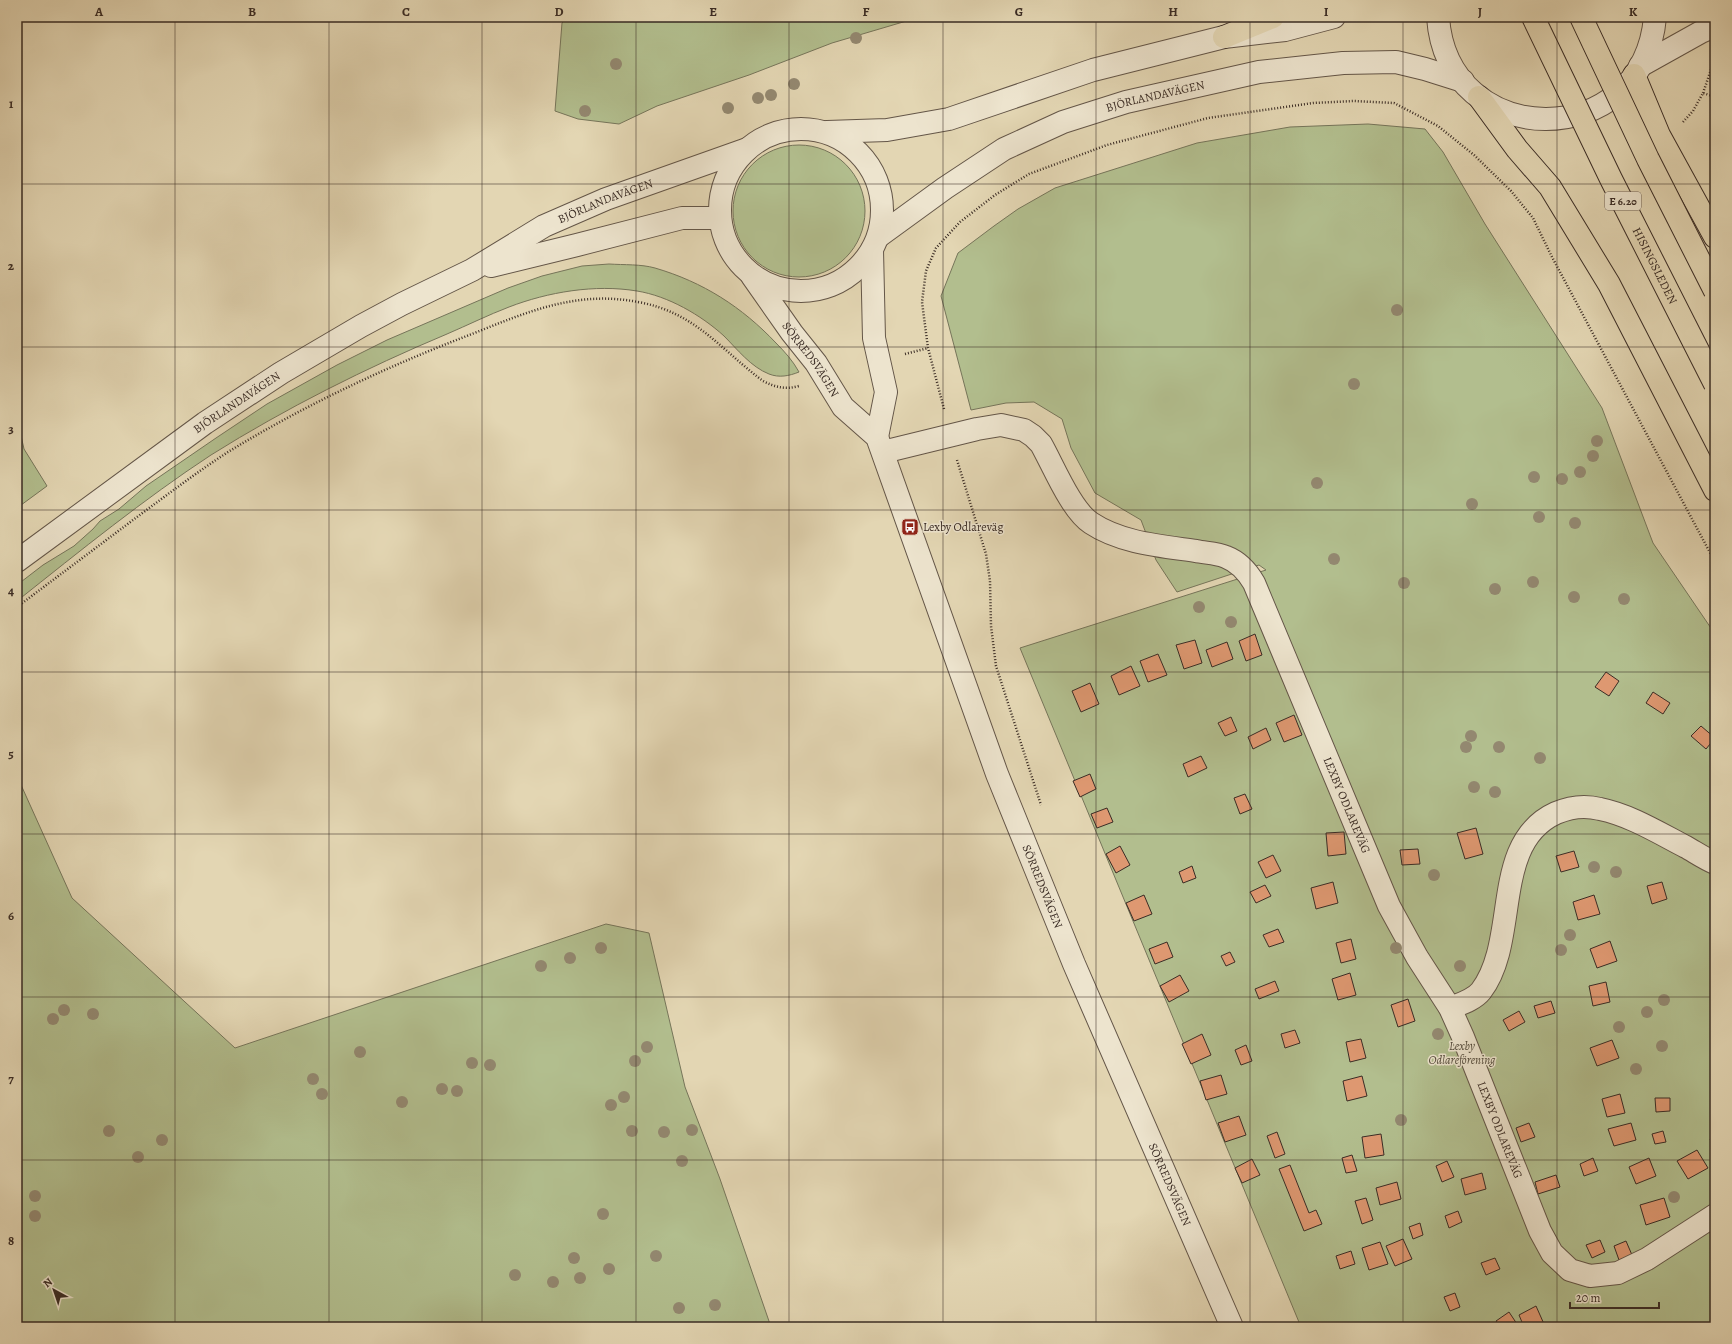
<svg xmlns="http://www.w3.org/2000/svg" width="1732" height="1344" viewBox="0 0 1732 1344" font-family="Alegreya,serif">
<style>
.green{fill:#b2be8e;stroke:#76755a}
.building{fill:#de9871;stroke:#3a2c25}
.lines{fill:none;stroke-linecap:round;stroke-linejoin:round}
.minor-casing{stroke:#645648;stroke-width:24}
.highway-casing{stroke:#3a2c25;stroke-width:24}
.path{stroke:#3a2c25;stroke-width:2.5;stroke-dasharray:1 2;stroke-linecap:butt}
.minor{stroke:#ede4ce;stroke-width:22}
.highway{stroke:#e3d6b3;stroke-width:22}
.highway-bridge-casing{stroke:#3a2c25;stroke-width:24;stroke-linecap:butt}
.highway-bridge{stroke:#e3d6b3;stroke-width:22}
.tree{fill:#938870}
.grid{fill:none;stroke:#3a2c25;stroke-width:1;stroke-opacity:0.55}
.labels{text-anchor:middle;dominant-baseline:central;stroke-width:3;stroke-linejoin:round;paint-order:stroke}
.shield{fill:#ede4ce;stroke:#706358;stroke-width:1}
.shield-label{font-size:11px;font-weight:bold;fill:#3a2c25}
.street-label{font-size:12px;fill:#3a2c25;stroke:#ede4ce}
.poi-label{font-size:12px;fill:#3a2c25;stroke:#ede4ce;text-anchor:start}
.park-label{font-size:12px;font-style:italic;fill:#52493a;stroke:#ede4ce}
.neatline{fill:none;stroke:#3a2c25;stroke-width:1.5}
.grid-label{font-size:13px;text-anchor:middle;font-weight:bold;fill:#3a2c25}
</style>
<rect width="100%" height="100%" fill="#e3d6b3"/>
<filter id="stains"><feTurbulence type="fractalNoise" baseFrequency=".005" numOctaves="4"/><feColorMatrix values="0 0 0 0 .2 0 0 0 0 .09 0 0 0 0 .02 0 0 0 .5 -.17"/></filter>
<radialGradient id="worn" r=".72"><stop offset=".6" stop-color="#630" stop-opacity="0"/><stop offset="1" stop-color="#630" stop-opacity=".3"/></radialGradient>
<path class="green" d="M568 17H920L832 43 749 75 657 106 619 124 578 119 555 111 562 23Z
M1368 124 1425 129 1443 152 1485 224 1602 408 1653 543 1715 634V1327H1301L1020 648 1266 570 1259 565 1177 592 1156 560 1141 520 1095 493 1071 448 1062 419 1034 402 1006 403 971 410 941 296 958 253 994 226 1018 209 1055 188 1197 143 1290 127Z
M733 211a66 66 0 1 1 132 0a66 66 0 1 1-132 0Z
M609 264C624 265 641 264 655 268 703 282 742 307 776 343 785 352 793 361 799 372 789 376 779 378 769 374 751 367 737 349 724 336 701 315 668 296 637 291 595 284 548 292 509 307 488 315 468 325 447 334 366 368 286 408 211 455 144 499 80 551 17 601V585L43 565 74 546 93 529 100 521 119 509 146 486 216 438 267 404 337 365 387 340 508 288 542 276 582 266Z
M17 418 24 449 47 486 17 508Z
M17 776 72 898 235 1048 606 924 649 933 685 1087 720 1179 771 1327H17Z"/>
<path class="building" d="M1255 634 1262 655 1246 661 1239 641Z
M1195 640 1202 663 1184 669 1176 645Z
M1227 642 1233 659 1212 667 1206 650Z
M1158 654 1167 675 1148 682 1140 661Z
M1131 666 1140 686 1119 695 1111 676Z
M1606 672 1619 681 1609 696 1595 687Z
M1090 683 1099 704 1081 712 1072 691Z
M1653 692 1670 703 1663 714 1646 703Z
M1294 715 1302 735 1284 742 1276 723Z
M1231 717 1237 731 1225 736 1218 723Z
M1701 726 1715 738 1706 749 1691 736Z
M1266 728 1271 740 1253 749 1248 737Z
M1201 756 1207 768 1188 777 1183 764Z
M1090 774 1096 789 1080 797 1073 781Z
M1245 794 1252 809 1240 814 1234 798Z
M1107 808 1113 822 1097 828 1091 814Z
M1476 828 1483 854 1465 859 1457 833Z
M1344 832 1346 854 1328 856 1326 833Z
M1120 846 1130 865 1116 873 1106 854Z
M1418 849 1420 864 1402 865 1400 850Z
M1574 851 1579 867 1561 872 1556 856Z
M1273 855 1281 871 1266 878 1258 862Z
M1192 866 1196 878 1183 883 1179 872Z
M1333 882 1338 903 1316 909 1311 888Z
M1662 882 1667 899 1652 904 1647 886Z
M1265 885 1271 896 1256 903 1250 892Z
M1144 895 1152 914 1134 921 1126 903Z
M1594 895 1600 914 1578 920 1573 902Z
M1278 929 1284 942 1269 947 1263 935Z
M1351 939 1356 959 1341 963 1336 943Z
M1610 941 1617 961 1597 968 1590 949Z
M1167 942 1173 957 1155 964 1149 949Z
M1230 952 1235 962 1226 966 1221 956Z
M1350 973 1356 995 1338 1000 1332 979Z
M1180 975 1189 991 1169 1002 1160 986Z
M1275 981 1279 991 1259 999 1255 989Z
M1606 982 1610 1002 1593 1006 1589 986Z
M1408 999 1415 1021 1398 1027 1391 1005Z
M1551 1001 1555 1013 1538 1018 1534 1006Z
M1519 1011 1525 1022 1509 1031 1503 1020Z
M1295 1030 1300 1043 1285 1048 1281 1034Z
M1202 1034 1211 1055 1191 1064 1182 1044Z
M1361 1039 1366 1058 1350 1062 1346 1042Z
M1612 1040 1619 1058 1597 1066 1590 1048Z
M1246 1045 1252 1061 1241 1065 1235 1050Z
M1221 1075 1227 1094 1206 1100 1200 1081Z
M1362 1076 1367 1096 1347 1101 1343 1081Z
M1620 1094 1625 1113 1607 1117 1602 1099Z
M1655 1098H1670V1111L1656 1112Z
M1239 1116 1246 1135 1225 1142 1218 1123Z
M1529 1123 1535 1137 1521 1142 1516 1128Z
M1631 1123 1636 1140 1614 1146 1608 1129Z
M1663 1131 1666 1142 1655 1144 1652 1134Z
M1277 1132 1285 1154 1275 1158 1267 1136Z
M1381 1134 1384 1155 1365 1158 1362 1137Z
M1715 1137V1150L1710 1139Z
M1697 1150 1708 1168 1688 1179 1677 1161Z
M1352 1155 1357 1171 1346 1173 1342 1158Z
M1593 1158 1598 1171 1584 1176 1580 1164Z
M1649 1158 1656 1176 1636 1184 1629 1167Z
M1252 1159 1260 1175 1242 1183 1235 1168Z
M1447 1161 1454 1177 1442 1182 1436 1166Z
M1290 1165 1309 1213 1316 1210 1322 1224 1304 1231 1279 1169Z
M1482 1173 1486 1189 1465 1195 1461 1179Z
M1556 1175 1560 1187 1538 1194 1535 1182Z
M1397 1182 1401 1199 1380 1205 1376 1188Z
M1366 1198 1373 1220 1362 1224 1355 1201Z
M1664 1198 1670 1217 1646 1225 1640 1205Z
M1458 1211 1462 1222 1449 1228 1445 1216Z
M1420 1223 1423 1235 1413 1239 1409 1227Z
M1403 1239 1412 1259 1395 1266 1386 1246Z
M1600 1240 1605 1252 1592 1258 1586 1245Z
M1626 1241 1632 1255 1619 1260 1614 1246Z
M1380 1242 1388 1264 1369 1270 1362 1248Z
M1351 1251 1355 1264 1340 1269 1336 1256Z
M1495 1258 1500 1269 1486 1275 1481 1263Z
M1455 1293 1460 1307 1450 1311 1444 1297Z
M1536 1306 1544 1324 1539 1327H1524L1519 1315Z
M1509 1312 1519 1327H1500L1496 1321Z"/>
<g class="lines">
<defs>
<g id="minor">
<path d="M1438 17C1447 152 1643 154 1655 17"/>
<path d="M1640 66 1701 32 1715 26"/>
<circle cx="801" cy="210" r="81"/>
<path d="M827 132 887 130 949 119 1093 70 1224 37 1285 30 1334 17"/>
<path id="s1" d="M879 236 945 188 1004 149 1063 122 1126 102 1259 72 1343 63 1396 62 1425 69 1463 81"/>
<path d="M872 250 874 338 886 392 877 437"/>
<path d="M491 266 577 245 682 218H720"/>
<path id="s2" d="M752 276 792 333 816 363 843 407 877 437 997 774 1074 964 1232 1327"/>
<path id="s3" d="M883 452 977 429 1001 425 1024 430 1033 436 1041 444C1053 465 1071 510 1091 523 1121 543 1161 546 1196 551 1205 553 1217 553 1226 557 1239 562 1247 571 1254 583L1389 906 1417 957 1450 1008 1463 1037 1540 1231 1552 1253 1570 1270 1590 1276 1618 1273 1647 1259 1715 1215"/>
<path id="s4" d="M17 561 205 423 281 373 361 326 402 304 472 270 544 226 606 199 747 149"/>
<path d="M1450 1008C1460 1004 1474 1000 1481 991 1520 940 1490 843 1556 813 1570 807 1585 805 1600 809 1630 815 1659 833 1686 847 1695 852 1705 859 1715 863"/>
</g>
<path id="highway" d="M1224 37 1273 17
M1634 75 1659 135 1715 237
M1479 97 1517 149 1550 187 1609 284 1715 490"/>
</defs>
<use href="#minor" class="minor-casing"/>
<use href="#highway" class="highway-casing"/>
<path class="path" d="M1703 93 1715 58
M1683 122 1693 111 1703 93 1715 97
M905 354 928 348
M944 409 928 348 922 302 926 271 936 248 960 222 995 195 1029 174 1107 145 1208 118 1313 103 1354 101 1394 103 1438 126 1474 155 1511 191 1533 218 1552 257 1715 562
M957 460 986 554 990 581 991 626 996 666 1041 805
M17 607C57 577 97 547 137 517 167 495 197 472 228 452 305 405 388 366 472 334 527 312 577 290 638 302 695 312 720 349 763 381 775 387 785 390 799 386"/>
<use href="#minor" class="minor"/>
<use href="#highway" class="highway"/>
<defs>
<g id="highway-bridge">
<path id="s5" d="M1533 17 1611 179 1715 384"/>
<path d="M1581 17 1648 159 1715 291"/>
</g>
</defs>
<use href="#highway-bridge" class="highway-bridge-casing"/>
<use href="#highway-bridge" class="highway-bridge"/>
</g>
<g class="tree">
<circle cx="856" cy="38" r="6"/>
<circle cx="616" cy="64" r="6"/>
<circle cx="794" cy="84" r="6"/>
<circle cx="771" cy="95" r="6"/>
<circle cx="758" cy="98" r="6"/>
<circle cx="728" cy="108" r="6"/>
<circle cx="585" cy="111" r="6"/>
<circle cx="1397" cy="310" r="6"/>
<circle cx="1354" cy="384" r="6"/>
<circle cx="1597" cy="441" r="6"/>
<circle cx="1593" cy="456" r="6"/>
<circle cx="1580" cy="472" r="6"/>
<circle cx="1534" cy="477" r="6"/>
<circle cx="1562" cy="479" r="6"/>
<circle cx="1317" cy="483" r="6"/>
<circle cx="1472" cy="504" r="6"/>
<circle cx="1539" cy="517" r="6"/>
<circle cx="1575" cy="523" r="6"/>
<circle cx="1334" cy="559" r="6"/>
<circle cx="1533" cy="582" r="6"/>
<circle cx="1404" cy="583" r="6"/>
<circle cx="1495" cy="589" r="6"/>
<circle cx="1574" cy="597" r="6"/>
<circle cx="1624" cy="599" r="6"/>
<circle cx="1199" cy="607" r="6"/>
<circle cx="1231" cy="622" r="6"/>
<circle cx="1471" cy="736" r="6"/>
<circle cx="1466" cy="747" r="6"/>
<circle cx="1499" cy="747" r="6"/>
<circle cx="1540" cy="758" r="6"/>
<circle cx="1474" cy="787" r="6"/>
<circle cx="1495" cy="792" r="6"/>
<circle cx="1594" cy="867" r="6"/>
<circle cx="1616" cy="872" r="6"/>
<circle cx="1434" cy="875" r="6"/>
<circle cx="1570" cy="935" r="6"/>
<circle cx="601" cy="948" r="6"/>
<circle cx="1396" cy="948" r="6"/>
<circle cx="1561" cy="950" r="6"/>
<circle cx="570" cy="958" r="6"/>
<circle cx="541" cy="966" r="6"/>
<circle cx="1460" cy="966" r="6"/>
<circle cx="1664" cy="1000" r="6"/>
<circle cx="64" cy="1010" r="6"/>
<circle cx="1647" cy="1012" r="6"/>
<circle cx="93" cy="1014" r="6"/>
<circle cx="53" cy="1019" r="6"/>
<circle cx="1619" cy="1027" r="6"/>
<circle cx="1438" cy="1034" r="6"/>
<circle cx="1662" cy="1046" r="6"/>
<circle cx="647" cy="1047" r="6"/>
<circle cx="360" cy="1052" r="6"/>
<circle cx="635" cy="1061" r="6"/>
<circle cx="472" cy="1063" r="6"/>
<circle cx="490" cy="1065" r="6"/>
<circle cx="1636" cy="1069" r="6"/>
<circle cx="313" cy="1079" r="6"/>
<circle cx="442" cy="1089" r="6"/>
<circle cx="457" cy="1091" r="6"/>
<circle cx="322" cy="1094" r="6"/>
<circle cx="624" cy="1097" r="6"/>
<circle cx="402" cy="1102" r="6"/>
<circle cx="611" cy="1105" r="6"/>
<circle cx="1401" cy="1120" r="6"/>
<circle cx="692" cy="1130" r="6"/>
<circle cx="109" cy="1131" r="6"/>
<circle cx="632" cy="1131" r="6"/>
<circle cx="664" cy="1132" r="6"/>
<circle cx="162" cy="1140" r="6"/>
<circle cx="138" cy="1157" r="6"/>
<circle cx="682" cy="1161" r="6"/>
<circle cx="35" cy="1196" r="6"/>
<circle cx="1674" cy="1197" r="6"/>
<circle cx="603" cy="1214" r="6"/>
<circle cx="35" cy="1216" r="6"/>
<circle cx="656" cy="1256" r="6"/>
<circle cx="574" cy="1258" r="6"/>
<circle cx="609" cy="1269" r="6"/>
<circle cx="515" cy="1275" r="6"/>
<circle cx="580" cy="1278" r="6"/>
<circle cx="553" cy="1282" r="6"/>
<circle cx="715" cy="1305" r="6"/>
<circle cx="679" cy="1308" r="6"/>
</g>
<path class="grid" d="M175 17V1327M329 17V1327M482 17V1327M636 17V1327M789 17V1327M943 17V1327M1096 17V1327M1250 17V1327M1403 17V1327M1557 17V1327M17 184H1715M17 347H1715M17 510H1715M17 672H1715M17 834H1715M17 997H1715M17 1160H1715"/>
<defs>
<symbol id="bus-square" viewBox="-11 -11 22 22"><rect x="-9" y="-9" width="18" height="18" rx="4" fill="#8f2418" stroke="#ede4ce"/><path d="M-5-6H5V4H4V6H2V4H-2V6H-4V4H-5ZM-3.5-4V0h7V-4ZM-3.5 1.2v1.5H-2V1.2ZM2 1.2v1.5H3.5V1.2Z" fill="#fff"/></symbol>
</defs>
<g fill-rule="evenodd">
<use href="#bus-square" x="900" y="517" width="20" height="20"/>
</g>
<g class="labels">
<rect class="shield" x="1605" y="192" width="36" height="18" rx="3"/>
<g class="shield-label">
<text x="1623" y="201">E 6.20</text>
</g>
<g class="street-label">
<text stroke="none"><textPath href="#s1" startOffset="313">BJÖRLANDAVÄGEN</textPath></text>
<text stroke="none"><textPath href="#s4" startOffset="692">BJÖRLANDAVÄGEN</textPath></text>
<text stroke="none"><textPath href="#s5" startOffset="277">HISINGSLEDEN</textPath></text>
<text stroke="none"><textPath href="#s2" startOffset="102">SÖRREDSVÄGEN</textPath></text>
<text stroke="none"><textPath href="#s4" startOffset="271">BJÖRLANDAVÄGEN</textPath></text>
<text stroke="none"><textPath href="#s3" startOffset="681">LEXBY ODLAREVÄG</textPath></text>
<text stroke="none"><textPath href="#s2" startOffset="684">SÖRREDSVÄGEN</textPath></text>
<text stroke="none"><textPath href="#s3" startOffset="1041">LEXBY ODLAREVÄG</textPath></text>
<text stroke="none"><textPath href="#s2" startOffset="1008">SÖRREDSVÄGEN</textPath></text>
</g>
<g class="poi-label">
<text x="923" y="527">Lexby Odlareväg</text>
</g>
<g class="park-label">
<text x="1462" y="1046">Lexby<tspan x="1462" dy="14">Odlareförening</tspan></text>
</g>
</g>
<rect width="1732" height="1344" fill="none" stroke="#e3d6b3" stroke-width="44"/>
<g transform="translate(54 1290) rotate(320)" stroke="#ede4ce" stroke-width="3" paint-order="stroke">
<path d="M0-3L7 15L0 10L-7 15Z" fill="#3a2c25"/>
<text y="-6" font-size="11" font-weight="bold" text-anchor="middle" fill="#3a2c25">N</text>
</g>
<path d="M1570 1302v6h89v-6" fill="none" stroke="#3a2c25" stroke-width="2"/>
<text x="1576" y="1302" font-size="12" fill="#3a2c25" stroke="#ede4ce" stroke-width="3" paint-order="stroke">20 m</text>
<rect x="22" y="22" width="1688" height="1300" class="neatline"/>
<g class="grid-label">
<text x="99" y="16">A</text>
<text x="252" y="16">B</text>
<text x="406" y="16">C</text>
<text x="559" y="16">D</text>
<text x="713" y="16">E</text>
<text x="866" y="16">F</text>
<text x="1019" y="16">G</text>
<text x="1173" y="16">H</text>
<text x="1326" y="16">I</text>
<text x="1480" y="16">J</text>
<text x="1633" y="16">K</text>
<text x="11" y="108">1</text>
<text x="11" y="270">2</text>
<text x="11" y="433">3</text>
<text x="11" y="595">4</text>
<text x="11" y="758">5</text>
<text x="11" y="920">6</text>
<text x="11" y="1083">7</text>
<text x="11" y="1245">8</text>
</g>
<rect width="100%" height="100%" filter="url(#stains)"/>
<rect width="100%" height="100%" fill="url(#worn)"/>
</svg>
